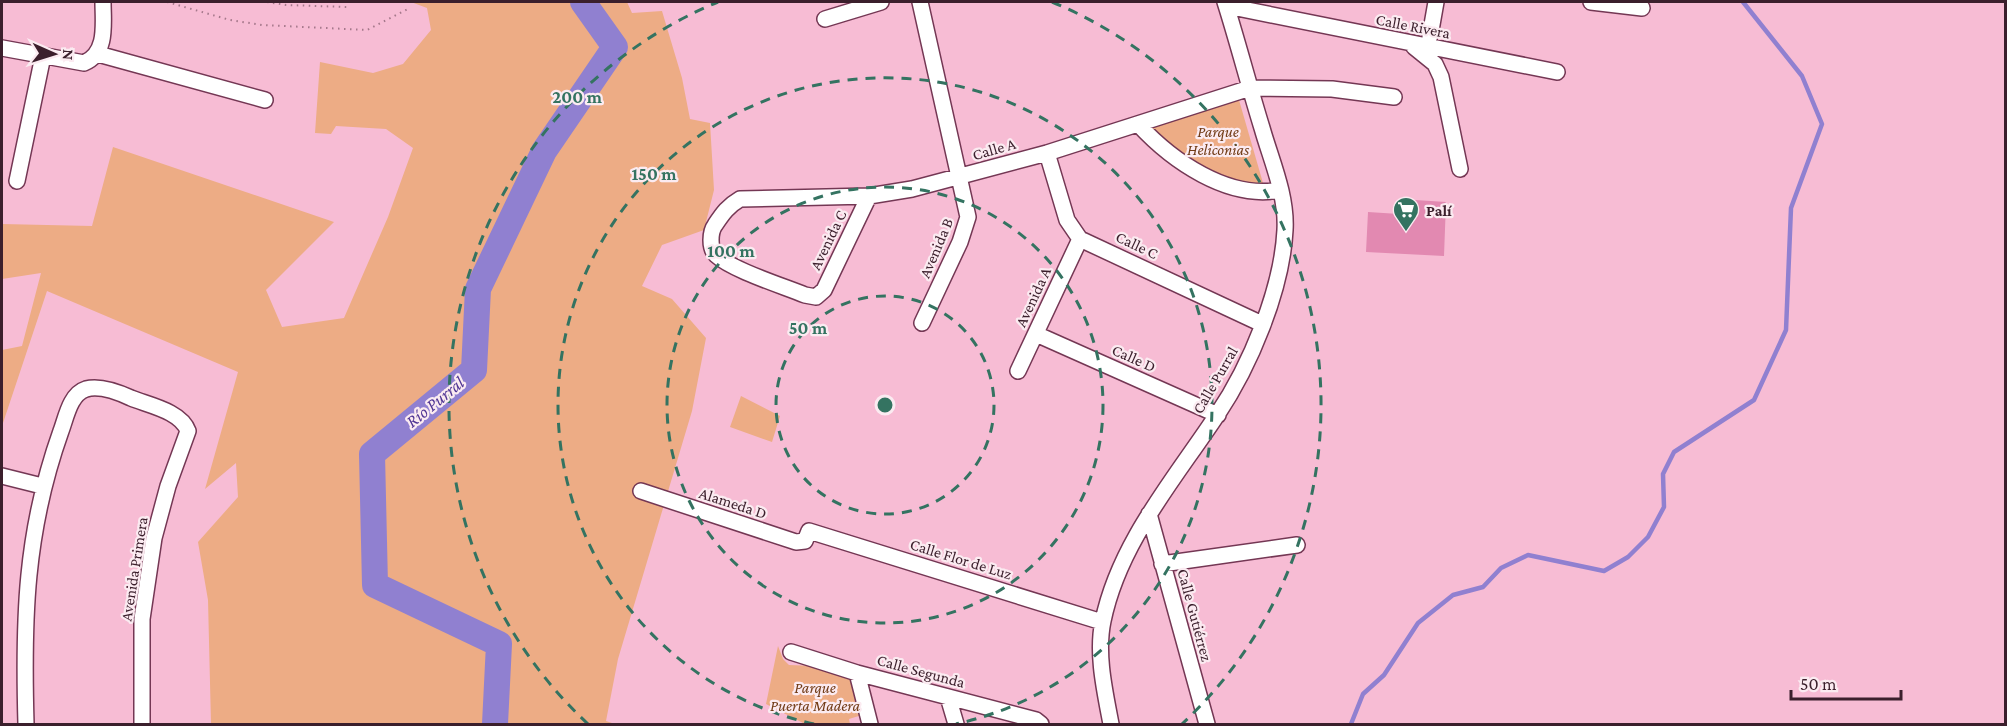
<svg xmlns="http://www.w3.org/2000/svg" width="2007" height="726" viewBox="0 0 2007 726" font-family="'Crimson Pro',serif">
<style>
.green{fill:#edac85}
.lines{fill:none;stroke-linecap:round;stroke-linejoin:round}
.stream{stroke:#9080d0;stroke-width:4.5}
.river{stroke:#9080d0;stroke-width:26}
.building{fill:#e289b1}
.minor-casing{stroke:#743754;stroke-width:18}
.path{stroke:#a5788b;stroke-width:2;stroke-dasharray:1.5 4.5;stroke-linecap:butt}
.minor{stroke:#fff;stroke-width:15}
.ring{fill:none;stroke:#347361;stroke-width:3;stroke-dasharray:10 8}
.labels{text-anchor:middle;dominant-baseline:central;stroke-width:4.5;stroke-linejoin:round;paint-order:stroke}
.street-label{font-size:16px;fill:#3b1f2c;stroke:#fbebf1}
.park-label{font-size:16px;font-style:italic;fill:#723c17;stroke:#fbebf1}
.poi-label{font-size:16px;font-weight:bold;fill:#3b1f2c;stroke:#fbebf1;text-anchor:start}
.water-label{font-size:18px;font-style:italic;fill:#503594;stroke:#fbebf1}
.centre{fill:#347361;stroke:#fbebf1;stroke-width:3}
.ring-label{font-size:18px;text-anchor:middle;font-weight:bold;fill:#347361;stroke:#fbebf1;stroke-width:4.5;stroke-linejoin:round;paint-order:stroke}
</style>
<rect width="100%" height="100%" fill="#f7bcd4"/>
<path class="green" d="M411 2H627L632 13 662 11 682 78 690 119 710 123 714 190 704 230 662 245 642 286 672 299 706 338 692 411 618 659 606 721 615 724H211L208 600 198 542 238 497 236 463 205 489 238 372 47 291 2 426V350L22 346 41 273 2 279V224L92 226 113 147 334 222 266 290 282 327 344 318 388 217 413 148 386 129 336 126 331 134 315 133 320 62 373 73 403 64 431 30 427 8Z
M1239 100 1263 183 1245 185 1195 164 1163 146 1150 127Z
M741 396 780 416 772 442 730 427Z
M778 646 783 659 789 665 815 666 850 676 862 715 849 719 850 724H805L766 704Z"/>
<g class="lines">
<path class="stream" d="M1351 724 1363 694 1384 675 1418 623 1453 595 1483 587 1501 568 1528 555 1604 571 1628 557 1648 537 1664 507 1663 474 1674 452 1754 400 1786 330 1791 208 1822 124 1802 76 1743 2"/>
<path class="river" d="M495 724 499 644 375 585 372 454 474 370 478 289 544 151 615 47 583 2"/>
</g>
<path class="building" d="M1400 199 1446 202 1444 256 1366 252 1368 212 1399 214Z"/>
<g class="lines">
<defs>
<path id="minor" d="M920 2 968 217 960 242 922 323
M1591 2 1642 8
M1227 6 1557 72
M825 19 881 2
M1430 36 1436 2
M1414 47 1435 64 1441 77 1460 169
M2 48 84 63C108 53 103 23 103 2
M98 54 265 100
M1138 124C1172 161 1228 200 1280 190
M1047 153 1067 220 1080 239 1262 324
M17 181 43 56
M869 196 824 290 816 297 805 295C783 286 732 270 716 255 709 248 710 232 715 225 723 213 728 206 740 199L869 196 912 189 1047 153 1250 88 1332 89 1394 97
M1036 334 1218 415
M1018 371 1080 239
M2 476 42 486
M641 491 796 542 805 541 809 531 1102 622
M1149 514 1207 724
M1162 564 1297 545
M791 652 857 673 1036 720 1041 724
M857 673 870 724
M948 697 956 724
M26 724C23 619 25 532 61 431 66 418 70 394 86 389 100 385 118 392 131 398 148 405 181 411 188 431L168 486 154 538 142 619V724
M1111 724C1105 692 1096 654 1103 621 1119 543 1174 480 1217 415 1250 366 1282 290 1285 230 1287 195 1271 160 1262 128 1249 86 1238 43 1225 2"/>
</defs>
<use href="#minor" class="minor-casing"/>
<path class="path" d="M167 2 230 20 262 25 367 30 408 9
M267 2 286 5 347 7"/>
<use href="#minor" class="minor"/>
</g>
<g class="ring">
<circle cx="885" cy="405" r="109"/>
<circle cx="885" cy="405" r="218"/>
<path d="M814 724A327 327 0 1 1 956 724"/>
<path d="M588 724A436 436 0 0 1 718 2M1052 2A436 436 0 0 1 1182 724"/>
</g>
<defs>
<symbol id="supermarket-pin" viewBox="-11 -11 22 30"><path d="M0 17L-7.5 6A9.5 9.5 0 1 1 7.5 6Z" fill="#347361" stroke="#fbebf1"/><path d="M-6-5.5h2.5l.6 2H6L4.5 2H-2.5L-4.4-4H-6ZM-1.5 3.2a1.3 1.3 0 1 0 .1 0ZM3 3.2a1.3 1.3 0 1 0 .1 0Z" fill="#fff"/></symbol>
</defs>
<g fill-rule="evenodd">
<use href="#supermarket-pin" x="1391" y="195" width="30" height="40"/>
</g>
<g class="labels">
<g class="street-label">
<text transform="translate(1413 26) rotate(11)">Calle Rivera</text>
<text transform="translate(994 149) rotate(-16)">Calle A</text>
<text transform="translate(828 240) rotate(-64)">Avenida C</text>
<text transform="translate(1137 245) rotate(25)">Calle C</text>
<text transform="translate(936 248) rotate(-67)">Avenida B</text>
<text transform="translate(1033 297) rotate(-65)">Avenida A</text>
<text transform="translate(1134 358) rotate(24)">Calle D</text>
<text transform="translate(1215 380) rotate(-60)">Calle Purral</text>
<text transform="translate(733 503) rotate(18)">Alameda D</text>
<text transform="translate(961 559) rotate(17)">Calle Flor de Luz</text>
<text transform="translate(134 569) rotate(-81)">Avenida Primera</text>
<text transform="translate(1195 615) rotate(75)">Calle Gutiérrez</text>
<text transform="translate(921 671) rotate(15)">Calle Segunda</text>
</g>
<g class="park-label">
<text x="1218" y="131">Parque<tspan x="1218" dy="18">Heliconias</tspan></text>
<text x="815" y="687">Parque<tspan x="815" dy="18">Puerta Madera</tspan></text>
</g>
<g class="poi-label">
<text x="1426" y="210">Palí</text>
</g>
<g class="water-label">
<text transform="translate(435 402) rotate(-39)">Río Purral</text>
</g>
</g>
<circle cx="885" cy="405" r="9" class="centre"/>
<g class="ring-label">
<text x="577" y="103">200 m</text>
<text x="654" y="180">150 m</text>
<text x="731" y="257">100 m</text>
<text x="808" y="334">50 m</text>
</g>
<rect width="2007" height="726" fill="none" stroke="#3b1f2c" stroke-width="6"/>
<g transform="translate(54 54) rotate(93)" stroke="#fbebf1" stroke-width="4.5" paint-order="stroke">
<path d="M0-4.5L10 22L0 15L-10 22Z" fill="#3b1f2c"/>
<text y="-9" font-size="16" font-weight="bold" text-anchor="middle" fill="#3b1f2c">N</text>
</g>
<path d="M1791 690v9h110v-9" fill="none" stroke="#3b1f2c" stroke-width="3"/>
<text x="1800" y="690" font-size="18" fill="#3b1f2c" stroke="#fbebf1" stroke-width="4.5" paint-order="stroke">50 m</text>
</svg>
